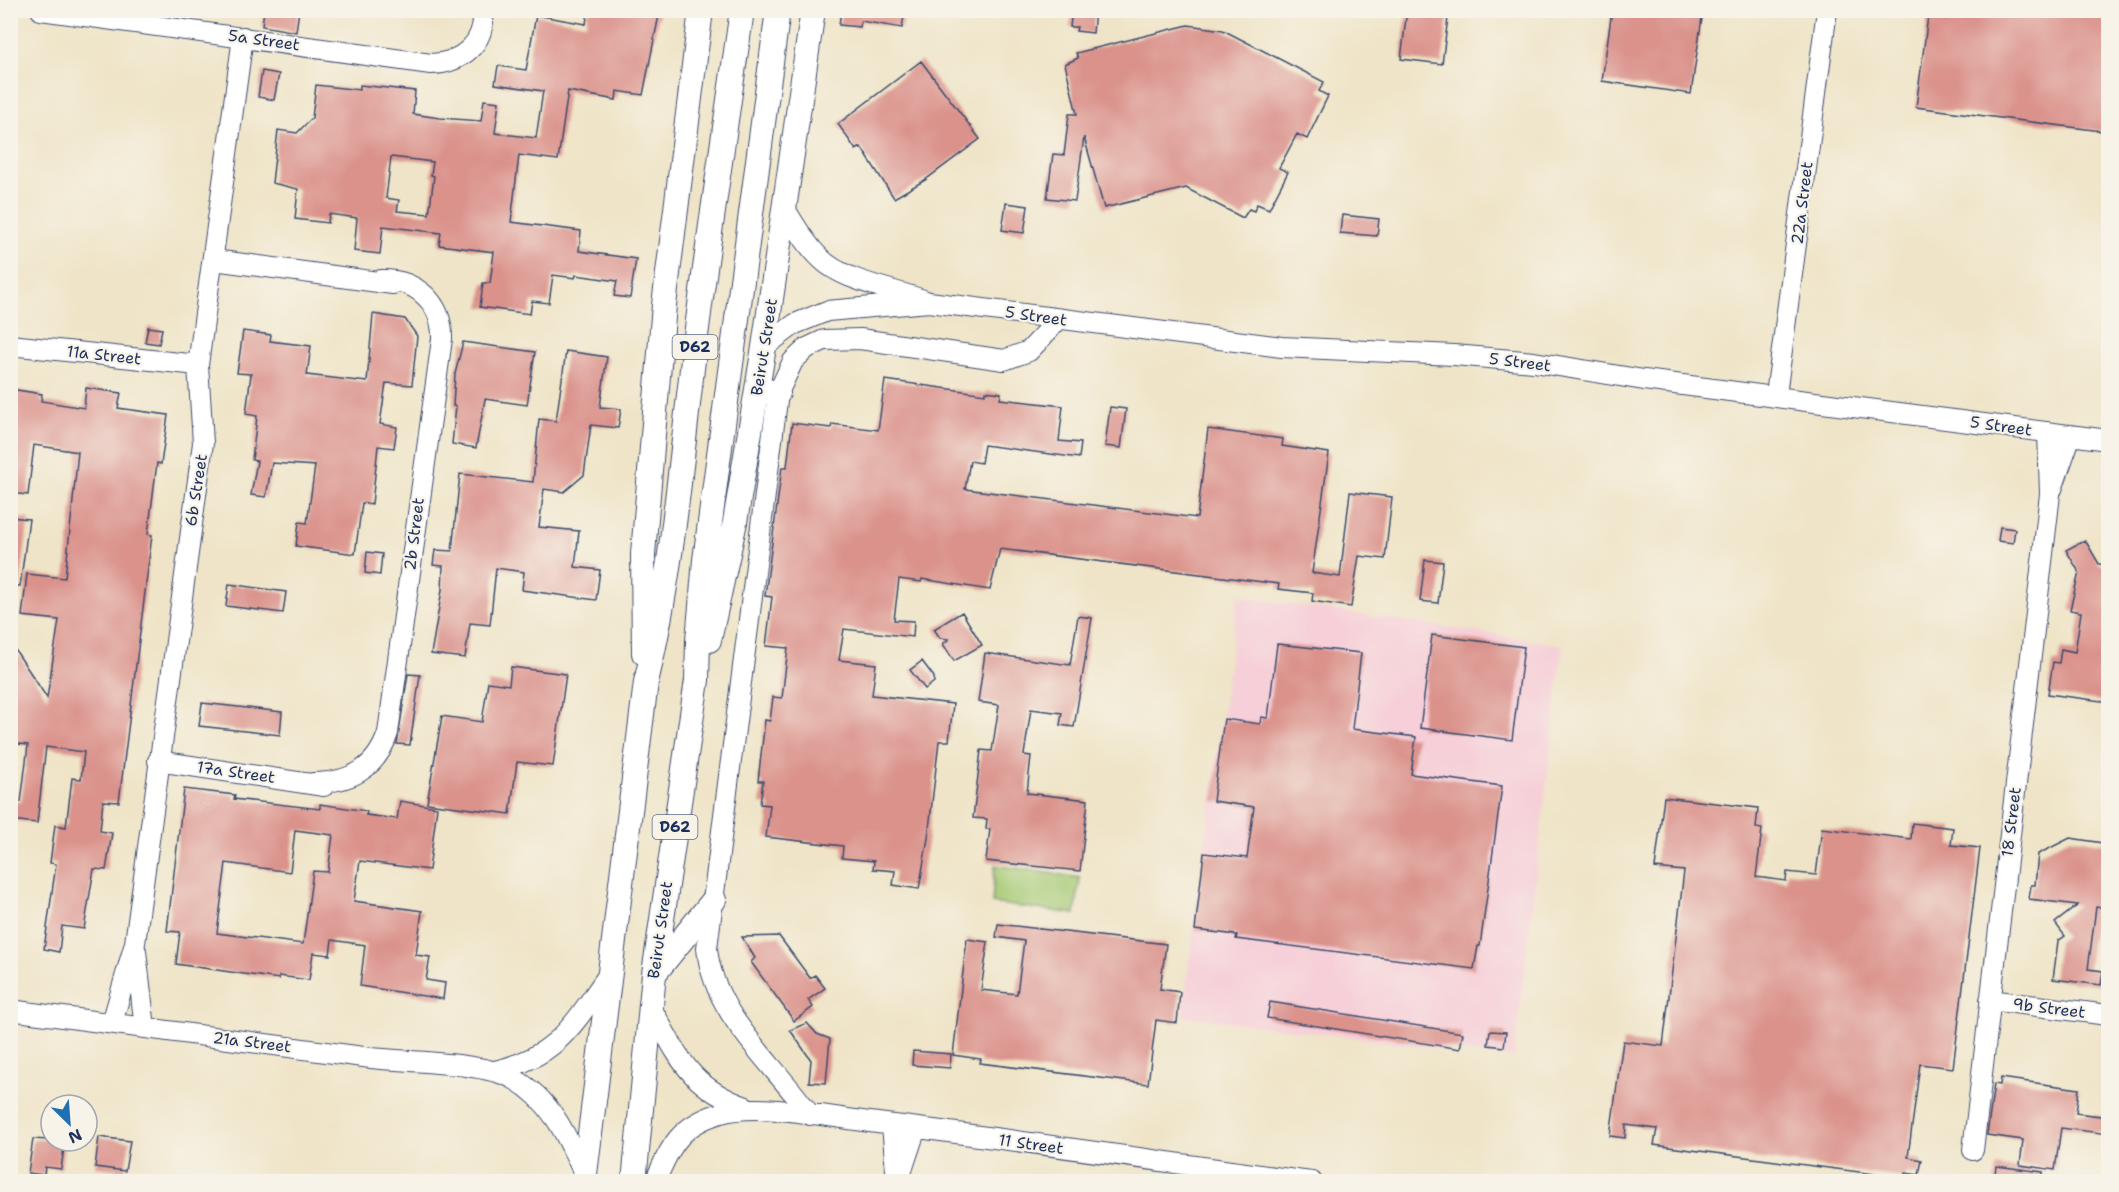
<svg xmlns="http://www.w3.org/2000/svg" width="2119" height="1192" viewBox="0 0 2119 1192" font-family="'Shantell Sans',sans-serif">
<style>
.built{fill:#f6cfd8}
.green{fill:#a6c973;stroke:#607c68;stroke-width:1.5}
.building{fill:#da928b;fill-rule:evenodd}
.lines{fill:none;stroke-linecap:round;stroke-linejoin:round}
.minor-casing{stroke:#3b4a6e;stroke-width:22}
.major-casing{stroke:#3b4a6e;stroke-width:26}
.minor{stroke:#fff;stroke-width:20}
.major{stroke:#fff;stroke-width:24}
.labels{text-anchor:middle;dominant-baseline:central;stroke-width:4.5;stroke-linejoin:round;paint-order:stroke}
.shield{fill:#f7f3e8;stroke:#5d6a87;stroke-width:1.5}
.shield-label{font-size:15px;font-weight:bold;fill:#1b2f5e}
.street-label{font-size:16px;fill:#1b2f5e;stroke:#f7f3e8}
</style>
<rect width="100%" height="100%" fill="#f7f3e8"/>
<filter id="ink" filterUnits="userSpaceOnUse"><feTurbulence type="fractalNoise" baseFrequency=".0167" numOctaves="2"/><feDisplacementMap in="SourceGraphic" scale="12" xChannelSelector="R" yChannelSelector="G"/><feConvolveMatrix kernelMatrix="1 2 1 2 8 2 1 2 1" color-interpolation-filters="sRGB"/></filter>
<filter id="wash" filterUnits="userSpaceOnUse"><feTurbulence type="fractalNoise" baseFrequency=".008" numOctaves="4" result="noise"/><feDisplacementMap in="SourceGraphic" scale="24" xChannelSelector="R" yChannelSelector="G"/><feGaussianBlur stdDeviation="1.35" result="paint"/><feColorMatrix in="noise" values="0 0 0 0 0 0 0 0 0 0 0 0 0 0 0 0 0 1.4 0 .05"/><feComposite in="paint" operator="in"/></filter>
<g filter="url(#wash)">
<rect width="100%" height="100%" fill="#efe4c7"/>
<path class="built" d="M1238 596 1563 645 1514 1058 1182 1016Z"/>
<path class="green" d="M995 865 1080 878 1075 914 992 903Z"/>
<g id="blocks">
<path class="building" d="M264 10H299L296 32 262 26Z
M588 10H660L643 95 617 91 616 100 568 91 558 160 519 155 511 222 581 231 579 251 636 259 630 298 614 296 617 281 576 275 575 278 553 275 549 303 532 301 530 314 480 307 483 283H490L494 252 439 245 441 233 383 226 380 254 354 251 357 218 329 214 328 223 295 219 298 189 272 183 278 130 297 133 312 118 316 85 360 90V85L415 91 413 114 440 118 481 121 484 100 499 102 495 133 536 138 543 91 495 84 498 66 526 70 536 15 586 24ZM391 157 433 162 431 175 434 176 429 214 397 211 399 200 386 198Z
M841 10H905L902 28 861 21 860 27 839 25Z
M1072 10H1095L1093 33 1076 31 1077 27H1070Z
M1407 10H1449L1442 64 1401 59Z
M1612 10H1703L1691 94 1602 81Z
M1947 10H2109V132L1916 107 1928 16 1946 19Z
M1188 25 1223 30 1324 82 1319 91 1328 96 1307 139 1297 134 1279 168 1288 172 1269 209 1257 204 1254 211 1249 209 1243 218 1186 188 1104 208 1084 137 1075 201 1047 198 1053 154 1064 155 1069 114H1077L1065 64 1078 58 1076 53Z
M921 61 980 139 925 180 894 198 861 147 856 150 838 124Z
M262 71 279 74 274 100 258 97Z
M1006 203 1028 206 1024 233 1002 230Z
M1342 215 1379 219 1377 236 1340 233Z
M373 314 405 319 417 336 412 385 386 383 380 424 397 427 394 448 378 446 372 504 362 503 355 554 296 546 299 522 307 523 315 466 272 463 266 497 251 495 257 461 252 460 257 416 246 414 251 374 237 373 243 331 271 335 270 341 311 346 307 375 367 382Z
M148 327 162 329 159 344 145 342Z
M463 342 535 352 527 405 485 399 476 448 452 444 456 406H453L455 374Z
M566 351 607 357 600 407 621 409 618 428 591 425 584 475 564 492 544 489 539 527 579 531 575 567 600 570 596 600 522 590 524 572 496 568 490 625 470 623 465 658 431 654 442 590 443 566 433 565 435 550 452 551 460 474 533 482 539 419 556 421Z
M885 380 985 394V391L1001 393 1000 399 1063 406 1059 441 1081 443 1079 458 984 445 981 463 970 461 965 489 1197 518 1208 429 1283 439 1282 446 1329 453 1312 573 1340 577 1350 492 1392 497 1385 559 1359 556 1351 607 1312 601 1313 593 1278 589 1279 584 1000 549 990 590 922 579 921 582 899 579 894 620 914 621 913 637 844 629 839 660 876 664 872 695 953 704 949 741H939L928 838 919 889 893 885 895 871 873 869 874 861 842 858 843 846 766 837 770 805 760 804 763 781H758L765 720 770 721 773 697 782 698 788 648 766 646 772 597 765 596 782 467H787L792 423 831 428 832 424 878 430Z
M86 388 121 393 118 408 168 415 161 464 157 463 148 534 152 535 146 584 119 802 103 801 100 831 112 833 106 870 94 869 84 929 62 926 59 952 44 949 56 864 50 863 55 825 66 827 72 778 81 779 84 752 46 747 37 823 10 820V801L21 802 28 745 10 743V642L47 698 59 620 22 616 27 574 65 578 78 452 34 445 28 495 10 493V389L42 394 41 401 84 408Z
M1110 407 1126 409 1121 448 1105 446Z
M10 517 29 519 20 586H10Z
M2000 527 2015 529 2013 543 1998 541Z
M2085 540 2099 564 2109 565V702L2048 694 2053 662 2059 663 2061 649 2075 652 2081 612 2070 610 2079 572 2066 550Z
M367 552 382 554 380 575 365 573Z
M1425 560 1443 562 1438 603 1420 601Z
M229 584 286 592 283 613 226 606Z
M962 612 982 645 954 661 943 644 949 639 940 638 934 629Z
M1078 616 1092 618 1074 727 1060 725 1062 713 1031 709 1024 755 1031 756 1027 793 1088 800 1080 871 986 861 990 829H986L987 819 973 818 981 750 992 751 999 705 978 702 985 653 1070 665Z
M1432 635 1524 647 1512 740 1420 728Z
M1277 644 1361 653 1352 729 1416 737 1411 774 1502 786 1480 946H1478L1474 969 1236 939 1237 935 1195 930 1204 853 1247 858 1254 807 1213 801 1224 719 1260 724 1261 717 1268 718Z
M922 661 934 677V682L925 689 910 670Z
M511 667 566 674 553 766 517 762 510 814 427 803 442 716 482 722 488 682 509 685Z
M408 674 420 675 410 745 397 744Z
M202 703 282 712 280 735 199 726Z
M184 789 235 795 234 799 320 809V804L367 811 366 815 397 819 400 801 437 807 429 870 360 861 354 901 422 911 416 955 430 957 426 980 445 983 443 999 360 986 365 945 332 940 330 955 313 953 309 980 279 976V979L176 964 180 932 167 931ZM295 830 333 835 328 872 313 871 303 944 217 933 226 863 290 872Z
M1664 797 1758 808 1756 828 1762 829 1756 877 1786 881 1787 872 1816 875 1822 828 1911 839 1912 823 1953 828 1951 845 1980 848 1953 1068 1920 1064 1908 1157 1922 1160 1919 1175 1906 1173 1905 1178 1654 1145 1657 1129 1626 1125 1625 1138 1610 1136 1623 1041 1663 1046 1684 871 1655 868Z
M2070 838 2109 844 2107 908 2096 907 2088 969 2103 971 2101 985 2053 979 2058 941 2065 936 2055 923 2078 905 2029 899 2031 885H2035L2038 854Z
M998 924 1166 944 1160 989 1180 992 1177 1023 1156 1020 1148 1084 980 1063 981 1059 953 1055 967 939 988 942 981 990 1017 994 1024 941 996 937Z
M779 936 810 978 815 975 825 988 808 1000 813 1007 794 1021 751 962 755 958 742 937Z
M1270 1002 1463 1033 1460 1049 1267 1018Z
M807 1023 817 1034 830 1039 826 1083 809 1082 811 1060 790 1030Z
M1490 1031 1506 1032 1504 1047 1488 1045Z
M913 1051 951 1054 950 1068 912 1065Z
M2001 1078 2079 1089 2076 1113 2109 1117V1134L2061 1128 2055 1170 2020 1165 2023 1140 1987 1135 1994 1084 2000 1085Z
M99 1137 130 1141 125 1171 95 1167Z
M33 1139 65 1141 61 1169 45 1167 44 1175 28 1173Z
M1996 1166 2043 1172 2042 1182H1994Z"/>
</g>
</g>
<g filter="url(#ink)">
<use href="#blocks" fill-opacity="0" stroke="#3b4a6e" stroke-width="1.5"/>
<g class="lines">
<defs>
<path id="minor" d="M41 10 431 64C462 63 486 43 483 10
M785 209C797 228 809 250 827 264 852 283 897 290 926 301
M214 260 393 284
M10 345 198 365
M764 347 795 324 827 311 929 302 1282 347 1454 355 1534 362 1644 380 2108 440
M1776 395 1827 10
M2052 489 2071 435
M158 761 324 786
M313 783C350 782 376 770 388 733L442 339C443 303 416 279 381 280
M136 951 145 1028
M1990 1000 2108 1015
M650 1006C679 1056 688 1087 746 1107
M10 1010C131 1026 251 1043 371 1058 408 1062 484 1062 514 1079 552 1100 568 1138 585 1176
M112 1023 135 943 203 443 198 365 243 37
M495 1071C559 1056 574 1023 609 974
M810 1115C773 1062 713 1015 707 948L778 393 793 361 807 348 824 340 860 339 1004 360 1029 351 1059 319
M892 1125 897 1182
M1973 1150 2050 494 2048 432
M655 1182C671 1145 680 1125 721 1113 759 1102 829 1117 870 1122 1018 1140 1165 1162 1312 1182
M898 1182 916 1128"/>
<path id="major" d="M757 389 778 393
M709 640 735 522 764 347 813 10
M644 653 643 554 664 305 701 10
M654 974 714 900
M584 1182 646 682C673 571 681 457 695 344 709 233 726 122 742 10
M634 1182 654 974 697 680 698 640 705 560 778 10"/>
</defs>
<use href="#minor" class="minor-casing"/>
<use href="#major" class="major-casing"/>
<use href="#minor" class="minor"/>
<use href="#major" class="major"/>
</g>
</g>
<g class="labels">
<g class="shield">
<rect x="672.5" y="335" width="45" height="24" rx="4.5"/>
<rect x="652.5" y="815" width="45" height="24" rx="4.5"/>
</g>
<g class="shield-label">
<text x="695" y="347">D62</text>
<text x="675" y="827">D62</text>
</g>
<g class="street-label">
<text transform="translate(264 40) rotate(8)">5a Street</text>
<text transform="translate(1802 203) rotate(-83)">22a Street</text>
<text transform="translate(1036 316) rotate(8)">5 Street</text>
<text transform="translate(764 347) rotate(-81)">Beirut Street</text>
<text transform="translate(104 355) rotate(6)">11a Street</text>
<text transform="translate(1520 362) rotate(7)">5 Street</text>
<text transform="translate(2001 426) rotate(8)">5 Street</text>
<text transform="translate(196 490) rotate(-81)">6b Street</text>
<text transform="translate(414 534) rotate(-83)">2b Street</text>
<text transform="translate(236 772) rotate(8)">17a Street</text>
<text transform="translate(2011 822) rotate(-83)">18 Street</text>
<text transform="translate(660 930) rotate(-82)">Beirut Street</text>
<text transform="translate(2049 1008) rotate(7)">9b Street</text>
<text transform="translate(252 1042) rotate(7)">21a Street</text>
<text transform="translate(1031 1144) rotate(8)">11 Street</text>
</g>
</g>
<rect width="2119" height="1192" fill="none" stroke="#f7f3e8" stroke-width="36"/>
<g transform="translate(69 1123) rotate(155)"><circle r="28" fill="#f7f3e8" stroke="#9fa5b1" stroke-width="1.5"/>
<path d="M0-4.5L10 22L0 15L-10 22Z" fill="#1f6fb2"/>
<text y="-9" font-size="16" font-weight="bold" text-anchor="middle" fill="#1b2f5e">N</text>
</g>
</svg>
